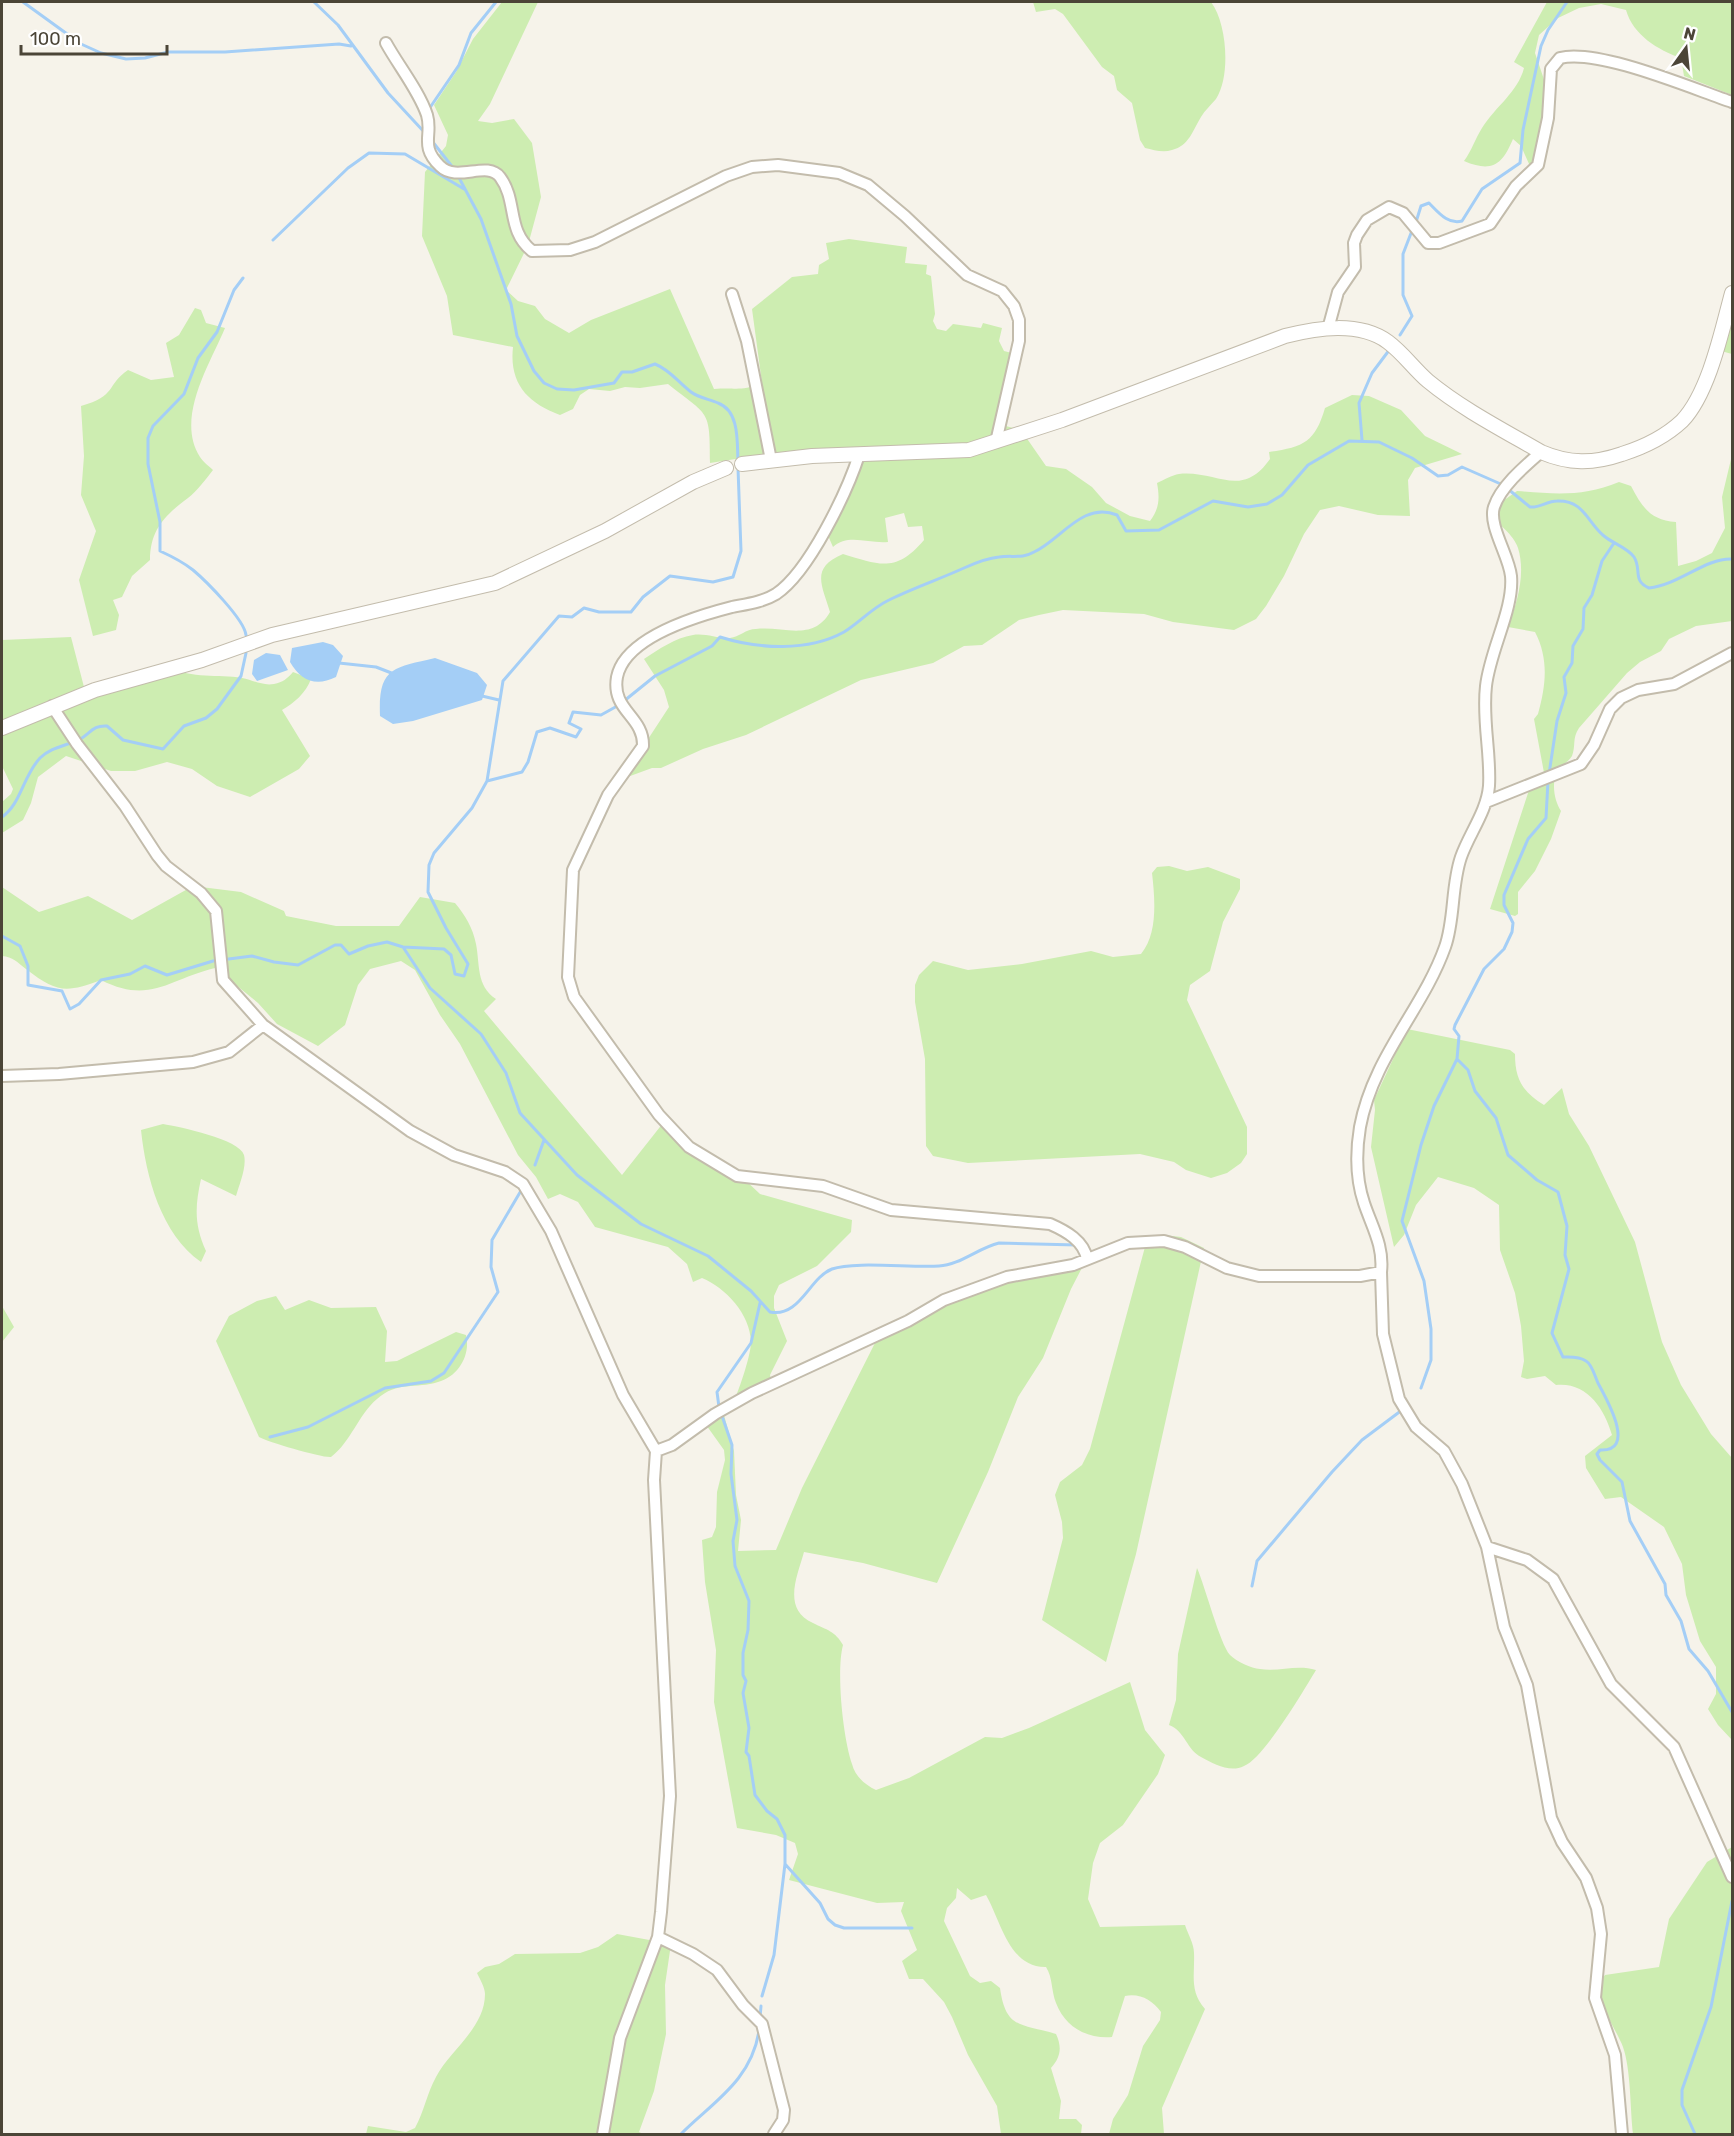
<svg xmlns="http://www.w3.org/2000/svg" width="1734" height="2136" viewBox="0 0 1734 2136" font-family="Rubik,sans-serif">
<style>
.green{fill:#cdedb1}
.water{fill:#a4cef6}
.lines{fill:none;stroke-linecap:round;stroke-linejoin:round}
.stream{stroke:#a4cef6;stroke-width:3}
.minor-casing{stroke:#c3bcac;stroke-width:14}
.tertiary-casing{stroke:#c3bcac;stroke-width:16}
.minor{stroke:#fff;stroke-width:10}
.tertiary{stroke:#fff;stroke-width:14}
</style>
<rect width="100%" height="100%" fill="#f6f3ea"/>
<path class="green" d="M502 2H538L490 104 478 121 492 123 514 119 532 143 541 197 528 245 506 290 518 301 535 306 545 319 569 333 591 320 670 289 714 389C737 387 739 392 762 383L752 309 792 277 818 274 819 265 829 259 826 243 849 239 907 247 905 263 927 265 926 274 931 276 935 314 933 321 937 329 946 331 953 324 981 328 983 323 1002 328 999 341 1004 351 1016 354 1023 351 1002 425 1021 430 1046 466 1066 469 1092 487 1106 503 1130 516 1150 521C1159 509 1160 499 1157 483 1164 480 1172 475 1179 474 1217 470 1241 500 1270 459L1269 452C1304 447 1315 442 1325 408L1352 395 1369 396 1401 410 1425 436 1462 454 1415 468 1408 480 1410 516 1378 515 1339 506 1320 510 1304 534 1284 576 1266 606 1256 619 1234 630 1173 622 1144 614 1063 610 1039 615 1019 620 982 645 964 646 933 663 861 680 746 735 703 749 661 768H652L622 779 669 707 664 690 644 659C659 649 675 638 693 635 706 633 718 639 730 638 739 637 746 629 756 629 784 626 813 642 830 612 822 585 810 568 843 554 880 565 896 573 924 540L922 526 908 527 904 513 885 518 888 542C869 544 848 533 833 547L826 531 862 461 839 450 780 452 710 463C710 408 709 417 668 384L640 388 625 387 610 391 589 389 580 395 573 409 560 415C527 403 509 383 513 347L453 335 447 296 422 236 425 172 446 146 448 135 434 105 456 72 473 39Z
M1033 2H1211C1227 23 1231 76 1216 99 1211 105 1205 110 1201 117 1193 130 1189 146 1172 150 1163 153 1154 150 1145 148L1140 140 1132 103 1117 90 1114 76 1102 67 1063 14 1055 9 1036 12Z
M1547 2H1732V95L1684 76 1681 58C1658 50 1633 35 1626 10L1601 4 1579 8 1558 18 1539 35 1535 53 1554 109 1539 170 1534 175 1521 146 1513 139C1502 165 1492 173 1464 161 1472 150 1475 139 1482 128 1495 107 1518 92 1524 68L1514 62Z
M195 308 201 310 206 323 225 328C210 364 175 418 200 457 203 462 209 466 213 470 206 479 197 491 188 498 165 515 150 530 150 560L132 576 122 597 113 600 119 615 116 630 93 636 79 580 96 531 81 495 84 456 81 406C117 396 106 385 128 370L151 380 174 377 166 343 179 335Z
M1732 311V354L1721 351Z
M1732 455V621L1696 626 1669 639 1661 651 1640 662 1627 673 1579 728C1572 738 1576 746 1572 756 1569 761 1566 762 1562 766 1550 776 1553 799 1561 811L1551 839 1535 871 1518 892V914L1515 916 1490 909 1531 784 1545 778 1534 719 1538 714C1546 685 1549 659 1535 632L1508 627C1517 603 1526 574 1518 548 1514 535 1497 522 1486 513L1517 491C1555 494 1583 497 1619 482L1631 486C1642 507 1650 520 1676 522L1678 566 1696 561 1712 553 1725 528 1722 497Z
M71 637 84 687 169 667C192 679 218 674 242 678 253 680 262 686 274 684 283 682 287 679 293 672L311 679C306 693 294 703 282 710L310 756 299 769 250 797 217 786 192 769 167 762 135 771H111L66 756 38 777 31 803 23 820 2 833V802L11 794 13 789 2 766V640Z
M1169 866 1187 871 1208 867 1240 879V889L1223 922 1210 971 1190 985 1187 1000 1247 1127V1154L1241 1163 1227 1173 1211 1178 1186 1170 1174 1162 1140 1154 968 1163 933 1156 926 1146 925 1059 915 1002V985L919 975 933 961 968 970 1022 964 1091 951 1113 957 1141 954C1158 934 1155 899 1152 873L1157 867Z
M193 886 241 892 284 911 286 916 336 926H399L420 897 455 903C465 915 473 928 476 944 480 964 476 986 496 999L484 1011 622 1175 667 1118 679 1133 706 1156 743 1178 760 1194 852 1220 851 1232 817 1266 779 1285 774 1296V1308L787 1341 770 1375 772 1384 736 1396C741 1384 751 1354 751 1342 750 1314 726 1288 702 1278L693 1282 687 1264 668 1247 595 1227 578 1202 560 1194 548 1199 536 1177 518 1155 460 1044 440 1015 415 970 401 961 370 969 358 985 345 1025 318 1046 277 1024 258 1003 215 968C169 979 150 1005 101 980 66 993 57 993 26 969 17 962 13 957 2 956V887L39 912 88 896 132 920Z
M1407 1029 1510 1050 1515 1054C1515 1080 1523 1092 1544 1105L1562 1088 1569 1114 1589 1146 1635 1242 1662 1342 1681 1385 1711 1434 1732 1458V1740L1718 1725 1708 1709 1716 1694V1667L1700 1641 1686 1595 1682 1564 1664 1527 1621 1497 1605 1499 1586 1468 1585 1456 1612 1435C1604 1408 1587 1382 1556 1385L1545 1376 1527 1379 1521 1377 1524 1361 1521 1326 1515 1293 1500 1250 1499 1205 1474 1188 1438 1177 1416 1205 1404 1235 1394 1247 1371 1147 1375 1110 1374 1100Z
M163 1124C180 1127 239 1139 244 1155 247 1167 239 1185 236 1196L201 1179C195 1206 194 1225 206 1251L201 1262C161 1234 146 1177 141 1130Z
M1164 1235 1181 1237 1204 1248 1136 1554 1106 1662 1042 1620 1063 1538 1062 1522 1055 1495 1060 1482 1082 1465 1090 1449 1148 1236Z
M1086 1260 1071 1289 1043 1358 1018 1397 988 1472 937 1583 863 1563 804 1552C797 1577 782 1609 813 1623 827 1630 835 1631 843 1645 836 1671 843 1738 852 1764 855 1776 865 1785 876 1790L909 1778 985 1737 1002 1738 1029 1728 1130 1682 1145 1730 1165 1755 1158 1774 1123 1825 1100 1843 1093 1863 1088 1899 1100 1927 1185 1925C1188 1934 1194 1944 1194 1953 1195 1974 1189 1991 1205 2009L1162 2108 1164 2134H1109L1113 2119 1128 2095 1143 2046 1160 2020 1161 2012C1152 2000 1140 1993 1125 1996L1112 2037C1087 2039 1065 2027 1056 2003 1051 1991 1053 1978 1046 1967 1009 1968 1001 1921 986 1895L971 1900 957 1888 956 1898 947 1908 944 1921 970 1976 980 1983 991 1981 1000 1988C1006 2030 1021 2023 1056 2034 1062 2047 1061 2057 1051 2068L1061 2101 1059 2119H1076L1082 2125 1081 2134H1001L997 2106 968 2055 952 2017 944 2002 923 1979H909L902 1961 917 1950 901 1911 904 1902 877 1903 789 1880 798 1854 795 1843 776 1835 737 1828 714 1702 716 1650 705 1582 702 1540 712 1537 716 1527 717 1492 725 1460 724 1450 704 1422 722 1408 734 1451 736 1495 741 1520 738 1551 776 1550 802 1488 879 1335 956 1293Z
M276 1296 285 1310 309 1300 331 1308 376 1307 387 1331 385 1362 397 1361 456 1332 466 1335C471 1355 458 1377 438 1382 416 1389 397 1381 377 1399 358 1415 351 1442 331 1457 322 1458 268 1442 259 1437L216 1341 229 1316 257 1301Z
M2 1306 14 1327 2 1342Z
M1197 1568C1205 1586 1220 1644 1230 1655 1237 1662 1251 1668 1260 1669 1279 1672 1297 1664 1316 1670 1304 1690 1264 1758 1244 1766 1230 1773 1214 1764 1201 1757 1187 1750 1185 1731 1169 1725L1176 1700 1178 1654Z
M1732 1847V2134H1633C1630 2109 1631 2070 1623 2047 1616 2028 1589 1993 1605 1975L1659 1967 1669 1919 1707 1862Z
M617 1934 671 1944 665 1985 666 2034 654 2091 639 2132 643 2134H366L368 2126 406 2132 415 2128C424 2112 427 2093 436 2077 450 2050 485 2028 485 1994 485 1988 480 1979 477 1973L485 1967 499 1964 515 1954 580 1953 598 1947Z"/>
<path class="water" d="M323 642 333 645 343 656 336 677C316 687 301 681 290 662L292 648Z
M266 653 280 655 288 670 257 681 252 674 254 660Z
M435 658 477 673 487 685 482 700 413 721 393 724 380 716C378 667 393 668 435 658Z"/>
<g class="lines">
<path class="stream" d="M23 2 81 44 101 53 126 59 145 58 168 52H225L339 44 351 46
M314 2 338 25 388 93 426 134
M429 109 459 65 471 33 496 2
M432 141 454 169
M457 174 481 219 511 304 517 336 534 371 544 383 557 389 574 390 614 383 622 372H632L655 364C670 370 678 382 691 392 699 398 709 399 718 403 740 411 737 443 738 462
M1416 222 1421 206 1429 203C1438 212 1448 225 1462 221L1482 189 1520 163 1523 130 1541 46 1548 30 1567 2
M273 240 348 168 369 153 405 154 464 189
M243 278 234 290 217 332 198 358 184 394 153 426 148 438V464L160 522V551C171 556 183 562 193 570 206 581 244 619 246 635
M1400 335 1412 316 1403 295V254L1413 228
M1362 440 1359 403 1372 373 1390 349
M1508 489 1530 507C1540 508 1547 501 1557 501 1584 500 1587 522 1604 536 1612 543 1628 548 1634 557 1642 569 1632 581 1649 588 1679 585 1705 558 1732 559
M339 663 376 667 394 674
M482 696 499 700
M624 701 655 676 712 646 720 637C758 649 808 652 844 632 860 622 872 608 889 600 913 588 940 579 964 568 975 563 988 558 999 557 1012 555 1022 559 1034 552 1061 540 1082 501 1117 515L1126 531 1159 530 1213 501 1248 507 1267 504 1282 495 1308 465 1349 441 1379 442 1412 458 1438 476 1448 475 1462 467 1503 485
M1549 774 1557 721 1566 693 1564 677 1572 663 1573 646 1583 629 1584 608 1592 595 1602 561 1614 543
M487 781 522 772 528 762 537 732 550 728 576 737 581 729 569 723 573 712 601 715 619 705
M1548 781 1546 818 1528 839 1504 895V905L1513 923 1512 932 1504 949 1484 969 1455 1025 1454 1029 1459 1036 1457 1059 1468 1070 1475 1091 1496 1118 1508 1155 1537 1180 1558 1192 1567 1226 1565 1255 1569 1269 1552 1333 1563 1357C1570 1357 1579 1356 1586 1361 1593 1365 1595 1378 1599 1385 1607 1400 1637 1452 1600 1450L1597 1454 1600 1460 1622 1482 1630 1521 1665 1584 1666 1595 1681 1621 1689 1649 1708 1671 1732 1712
M2 817C21 804 23 776 40 758 52 746 68 746 82 738 91 732 94 725 107 726L123 740 163 749 184 726 206 718 217 709 241 676 246 653
M2 936 20 946 28 966V985L62 991 70 1009 79 1004 101 980 130 974 145 966 167 975 213 961 252 956 274 962 298 965 335 945H341L349 954 368 946 387 942 403 947 444 949 451 955 455 974 464 976 468 964 446 928 428 892 429 865 434 853 472 808 487 781 503 681 559 616 572 617 584 608 599 612H631L643 597 670 576 713 582 733 577 741 551 738 468
M403 947 430 988 481 1034 506 1073 520 1113 577 1175 641 1224 708 1256 751 1291 770 1312C800 1318 809 1278 832 1269 854 1261 912 1268 939 1266 960 1265 978 1248 999 1243L1077 1245
M535 1165 544 1140
M1421 1388 1431 1360V1329L1424 1281 1402 1221 1421 1145 1434 1106 1457 1059
M719 1407 717 1392 751 1343 760 1303
M721 1413 732 1445 731 1474 737 1520 733 1541 735 1566 749 1601 748 1630 743 1653V1675L746 1681 743 1693 749 1728 746 1752 749 1756 755 1795 767 1811 777 1819 785 1835V1864L774 1955 762 1996
M270 1437 308 1427 385 1388 431 1381 444 1373 498 1292 491 1267 492 1240 522 1189
M1252 1586 1257 1561 1332 1472 1362 1440 1402 1410
M785 1864 820 1903 828 1919 835 1925 844 1928H912
M760 2018 761 2006
M681 2134C713 2102 751 2081 759 2031
M1695 2134 1682 2105V2090L1711 2007 1732 1901"/>
<defs>
<path id="minor" d="M386 43C398 65 419 91 427 115 433 135 419 146 440 166 457 183 487 160 500 177 518 201 506 230 532 251L570 250 595 242 726 176 752 167 778 165 839 173 868 185 905 216 967 275 1002 291 1014 306 1019 320V341L996 442
M732 294 747 341 771 460
M1328 329 1338 292 1355 267 1354 243 1357 235 1367 220 1389 207 1403 213 1428 243H1439L1490 224 1516 186 1538 165 1548 118 1551 69 1560 58C1598 48 1693 89 1732 102
M859 455C847 492 809 572 776 594 763 602 747 604 732 607 697 616 625 637 617 677 611 711 644 716 643 746L608 795 573 870 568 977 574 997 659 1115 689 1147 737 1176 823 1186 891 1210 1050 1224C1066 1231 1084 1241 1087 1259
M52 706 77 744 125 806 157 855 166 866 201 893 216 911 223 980 263 1025 410 1131 454 1155 505 1172 523 1184 551 1231 623 1395 656 1451
M1486 802 1581 764 1594 745 1610 709 1621 698 1638 690 1674 684 1732 653
M2 1076 59 1074 193 1062 229 1052 263 1025
M1381 1272 1383 1334 1399 1399 1416 1427 1444 1451 1462 1484 1487 1547 1504 1627 1527 1685 1551 1818 1562 1842 1586 1878 1597 1908 1601 1934 1595 1998 1615 2055 1622 2134
M1487 1547 1527 1560 1553 1579 1611 1684 1674 1747 1732 1877
M658 1937 693 1954 717 1970 743 2005 762 2024 784 2110 783 2120 774 2134
M603 2134 620 2038 658 1937 661 1912 670 1796 654 1480 656 1451 672 1445 715 1414 752 1393 908 1321 944 1300 1007 1277 1073 1265 1128 1243 1164 1241 1185 1247 1227 1268 1259 1276H1360L1381 1272C1384 1246 1372 1227 1364 1203 1356 1179 1356 1151 1360 1127 1373 1057 1423 1009 1445 947 1455 919 1451 886 1461 857 1469 834 1487 811 1489 786 1491 753 1482 720 1486 686 1490 650 1514 609 1511 576 1509 556 1488 525 1494 507 1501 486 1525 466 1541 452"/>
<path id="tertiary" d="M742 464 812 456 969 450 1062 420 1285 336C1317 328 1359 321 1388 342 1403 353 1414 369 1428 381 1462 409 1503 430 1541 452 1569 464 1593 464 1622 454 1644 447 1665 437 1682 421 1709 393 1722 330 1732 293
M2 728 95 690 202 660 272 635 495 583 605 531 693 482 726 468"/>
</defs>
<use href="#minor" class="minor-casing"/>
<use href="#tertiary" class="tertiary-casing"/>
<use href="#minor" class="minor"/>
<use href="#tertiary" class="tertiary"/>
</g>
<rect width="1734" height="2136" fill="none" stroke="#4b4537" stroke-width="6"/>
<g transform="translate(1686 48) rotate(15)" stroke="#ffffff" stroke-width="4.5" paint-order="stroke">
<path d="M0-4.5L10 22L0 15L-10 22Z" fill="#4b4537"/>
<text y="-9" font-size="16" font-weight="bold" text-anchor="middle" fill="#4b4537">N</text>
</g>
<path d="M21 45v9h146v-9" fill="none" stroke="#4b4537" stroke-width="3"/>
<text x="30" y="45" font-size="18" fill="#4b4537" stroke="#ffffff" stroke-width="4.5" paint-order="stroke">100 m</text>
</svg>
